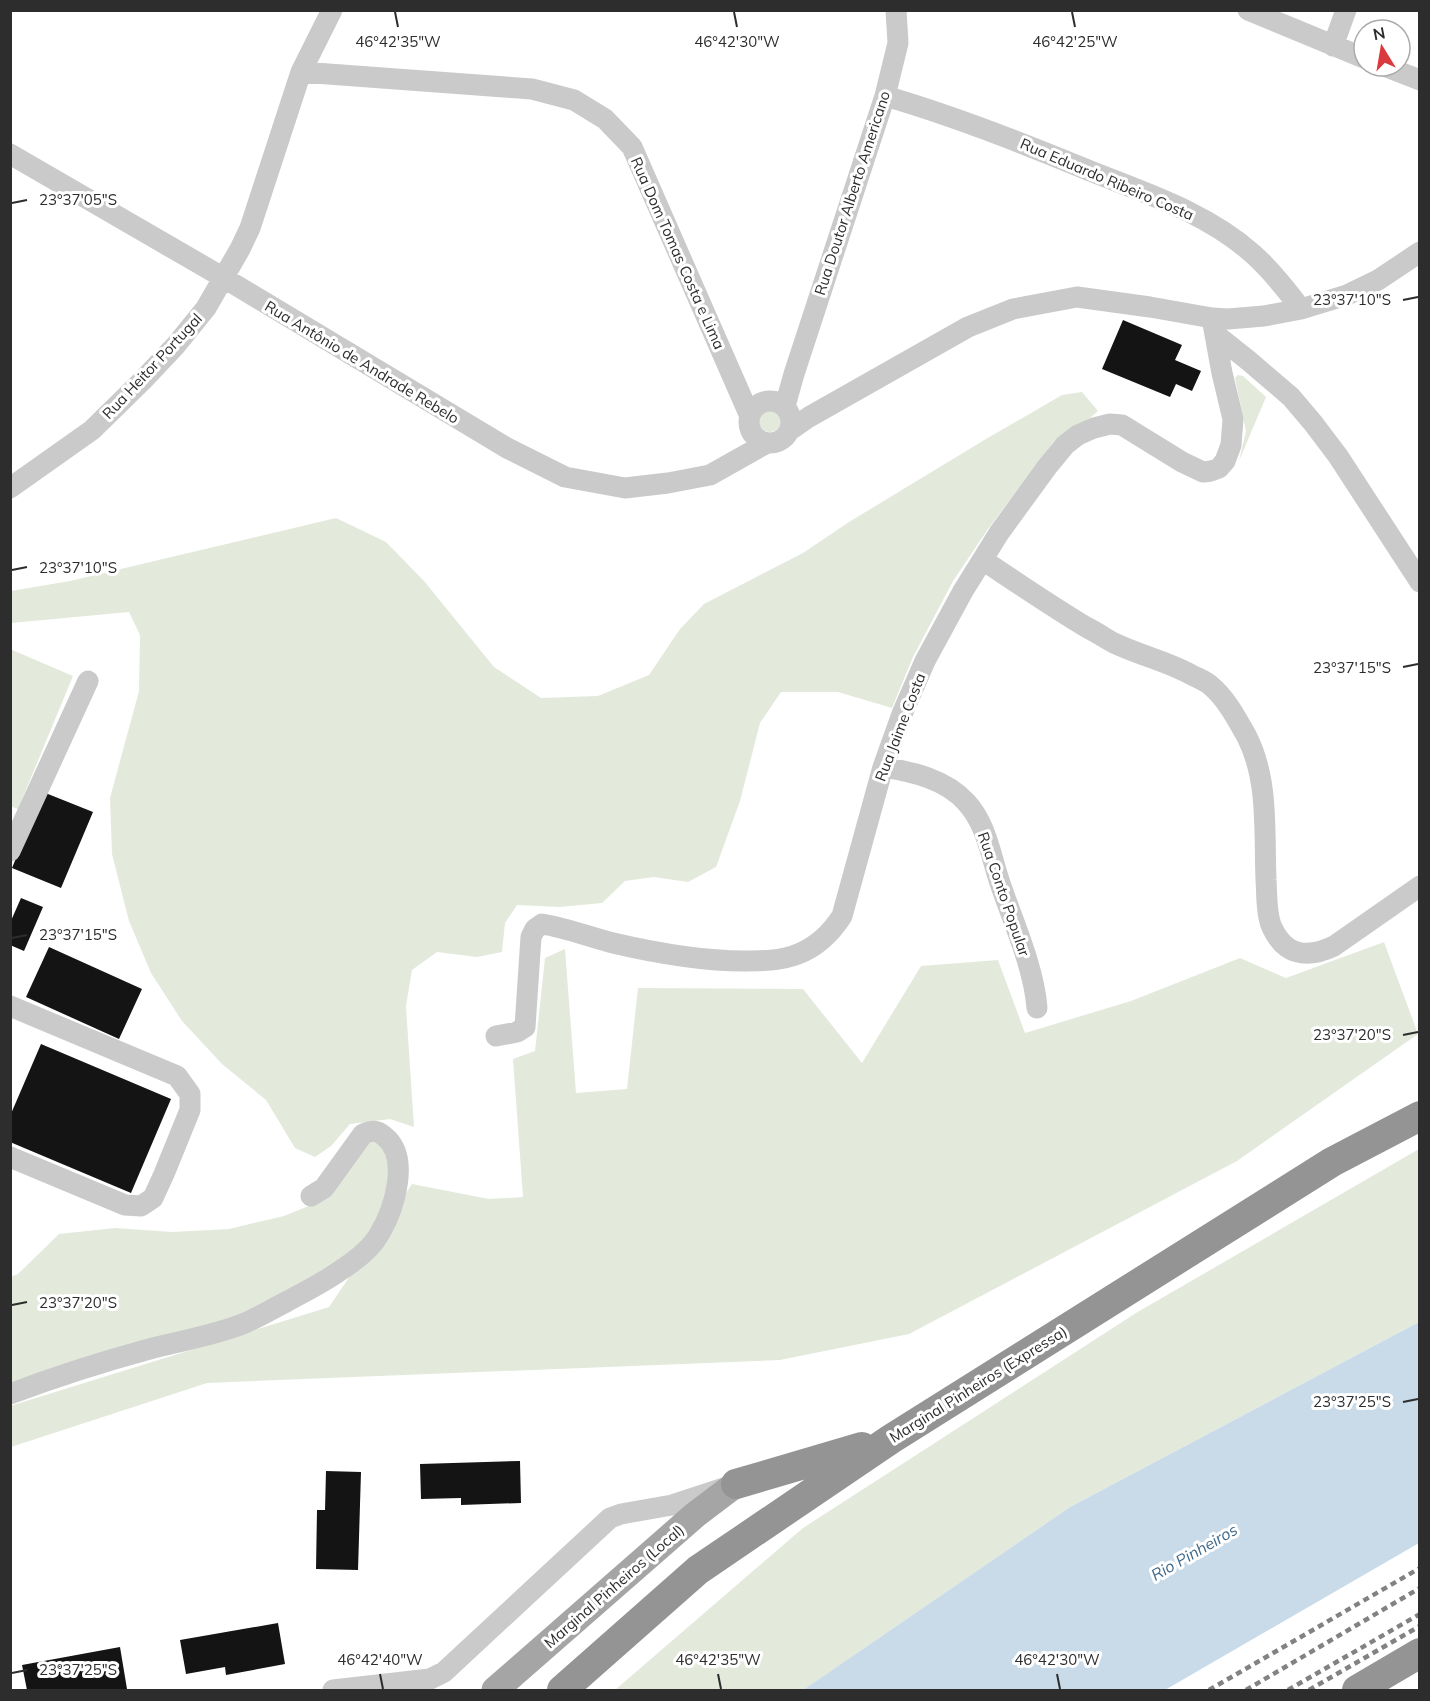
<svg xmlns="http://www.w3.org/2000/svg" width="1430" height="1701" viewBox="0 0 1430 1701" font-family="Mulish,sans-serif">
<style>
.green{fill:#e3eadc}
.water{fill:#c9dbe9}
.building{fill:#141414}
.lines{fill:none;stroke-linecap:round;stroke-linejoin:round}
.minor{stroke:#cacaca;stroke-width:21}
.major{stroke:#a5a5a5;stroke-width:27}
.highway{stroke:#949494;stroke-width:30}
.rail{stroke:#828282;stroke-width:4.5;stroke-dasharray:6 4.5;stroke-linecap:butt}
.ticks{fill:none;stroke:#2d2d2d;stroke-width:2}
.labels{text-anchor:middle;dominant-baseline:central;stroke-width:6;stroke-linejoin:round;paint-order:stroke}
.street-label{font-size:15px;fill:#2d2d2d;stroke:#fff}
.water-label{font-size:16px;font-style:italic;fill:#416a8a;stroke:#fff}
.ticks-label{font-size:15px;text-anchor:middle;fill:#2d2d2d;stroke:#fff;stroke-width:6;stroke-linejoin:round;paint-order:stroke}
</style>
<rect width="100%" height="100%" fill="#fff"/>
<path class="green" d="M1238 375 1243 376 1266 397 1239 461 1246 431 1235 378Z
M1082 392 1098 411 1084 423 1054 441 988 529 953 581 913 657 892 708 838 692H781L760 723 740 801 716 867 688 882 654 877 625 881 602 903 560 907 517 905 505 923 502 952 477 957 437 952 412 970 406 1006 414 1127 390 1119 350 1124 331 1146 315 1157 295 1148 266 1100 222 1064 182 1021 151 973 129 921 112 854 110 798 139 691 140 635 129 612 11 623V591L70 581 336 518 386 542 424 581 494 667 541 698 598 696 649 675 680 629 704 604 803 553 849 522 986 439 1062 395Z
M759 421a11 11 0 1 1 22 0a11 11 0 1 1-22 0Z
M10 649 73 676 18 809 10 806Z
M1384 942 1418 1034 1237 1161 909 1334 780 1360 207 1383 11 1447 10 1406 329 1307 412 1184 489 1199 523 1197 513 1059 535 1051 545 958 565 949 576 1093 627 1089 638 988 803 989 862 1063 921 966 998 960 1025 1033 1131 1001 1240 958 1286 978Z
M372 1139 387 1153 390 1182 382 1212 360 1245 336 1264 243 1315 11 1385V1277L18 1274 59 1234 115 1228 172 1232 229 1229 284 1216 321 1201Z
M1419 1149V1322L1070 1507 803 1690H615L803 1528 1136 1313Z"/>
<path class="water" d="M1419 1322V1543L1165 1690H803L1070 1507Z"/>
<path class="building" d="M1123 320 1182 345 1175 360 1201 371 1192 391 1176 384 1170 397 1102 369Z
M43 792 93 812 61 888 12 868Z
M21 898 43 907 24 951 10 945V923Z
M49 947 142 989 119 1039 26 997Z
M41 1044 171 1099 131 1193 10 1142V1116Z
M520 1461 521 1503 461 1505V1498L421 1499 420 1464Z
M326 1471 361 1472 358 1570 316 1569 317 1510H325Z
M278 1623 285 1664 226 1675 225 1667 186 1674 180 1640Z
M120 1647 127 1689 118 1690H27L22 1665Z"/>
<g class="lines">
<path class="minor" d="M1248 10 1364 58
M1333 46 1346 10
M1384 66 1420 80
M301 72 532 89 574 100 605 119 632 147 749 414
M885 96C951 115 1015 140 1078 166 1138 191 1204 210 1253 254 1271 270 1286 289 1301 309
M10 154 224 278 507 448 565 477 625 488 668 483 710 475 767 443
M1215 334 1249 361 1291 397 1313 423 1338 456 1420 582
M749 422a21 21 0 1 1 42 0a21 21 0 1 1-42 0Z
M785 406 794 374 885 96 898 43 896 10
M789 431 809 417 968 327 1013 309 1077 297 1150 307 1212 318 1228 319 1264 316 1301 309 1347 295 1378 280 1420 252
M10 488 92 430 143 380 176 345 206 308 240 249 250 228 301 72 332 10
M983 560C1017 583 1051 606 1086 627 1096 632 1105 638 1114 643 1139 655 1166 661 1190 674 1197 678 1204 680 1210 685 1226 698 1237 719 1247 737 1269 780 1264 833 1266 880 1267 894 1266 912 1271 925 1284 956 1307 959 1334 946L1420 886
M883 767C913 772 945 779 966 802 987 824 991 858 1001 886 1014 924 1034 968 1037 1008
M10 851 88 681
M10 1006 177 1076 190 1094V1110L164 1174 153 1198 141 1206 125 1205 10 1157
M496 1036 517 1032 525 1027 531 937 535 929 542 924C567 928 589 937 613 943 656 953 699 961 744 961 762 961 780 961 798 954 816 947 831 933 842 916L883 767 902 714 925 661 963 591 999 533 1047 467 1065 445 1078 435 1094 428 1110 424 1122 425 1182 462 1203 472 1211 471 1219 468 1225 461 1231 445 1233 419 1222 373 1212 318
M10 1394C57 1376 105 1361 153 1348 184 1340 216 1335 245 1323 259 1317 272 1309 286 1302 304 1292 323 1283 341 1270 355 1261 372 1248 380 1233 394 1209 411 1157 384 1136 377 1130 372 1130 363 1134L324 1188 311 1196
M333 1690 430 1679 444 1672 610 1518 621 1514 672 1505 724 1488"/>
<path class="major" d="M495 1690 695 1515 736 1484"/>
<path class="highway" d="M736 1484 862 1447
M562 1690 698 1570 891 1439 1332 1162 1420 1116
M1357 1690 1420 1653"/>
<path class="rail" d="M1209 1690 1420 1568
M1246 1690 1420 1588
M1288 1690 1420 1614
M1309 1690 1420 1626"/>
</g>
<path class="ticks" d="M395 12 398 27M734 12 737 27M1072 12 1075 27M12 203 27 200M1403 300 1418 297M12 570 27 567M1403 667 1418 664M12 938 27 935M1403 1035 1418 1032M12 1305 27 1302M1403 1402 1418 1399M12 1673 27 1670M380 1674 383 1689M718 1674 721 1689M1057 1674 1060 1689"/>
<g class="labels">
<g class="street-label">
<text transform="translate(1107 179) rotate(23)">Rua Eduardo Ribeiro Costa</text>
<text transform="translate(852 193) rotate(-72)">Rua Doutor Alberto Americano</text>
<text transform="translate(678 253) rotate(66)">Rua Dom Tomas Costa e Lima</text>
<text transform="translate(362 362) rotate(31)">Rua Antônio de Andrade Rebelo</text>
<text transform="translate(152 366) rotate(-47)">Rua Heitor Portugal</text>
<text transform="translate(900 727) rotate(-69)">Rua Jaime Costa</text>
<text transform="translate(1004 894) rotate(71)">Rua Conto Popular</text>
<text transform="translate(978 1384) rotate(-32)">Marginal Pinheiros (Expressa)</text>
<text transform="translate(614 1586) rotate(-41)">Marginal Pinheiros (Local)</text>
</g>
<g class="water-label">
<text transform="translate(1194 1552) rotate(-30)">Rio Pinheiros</text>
</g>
</g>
<g class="ticks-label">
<text x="398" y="47">46°42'35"W</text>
<text x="737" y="47">46°42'30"W</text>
<text x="1075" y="47">46°42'25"W</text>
<text x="78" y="205">23°37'05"S</text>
<text x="1352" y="305">23°37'10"S</text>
<text x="78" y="573">23°37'10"S</text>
<text x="1352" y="673">23°37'15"S</text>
<text x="78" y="940">23°37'15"S</text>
<text x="1352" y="1040">23°37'20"S</text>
<text x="78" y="1308">23°37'20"S</text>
<text x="1352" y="1407">23°37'25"S</text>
<text x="380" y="1665">46°42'40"W</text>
<text x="718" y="1665">46°42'35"W</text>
<text x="1057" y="1665">46°42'30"W</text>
<text x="78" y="1675">23°37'25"S</text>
</g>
<rect width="1430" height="1701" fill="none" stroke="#2d2d2d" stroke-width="24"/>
<g transform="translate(1382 48) rotate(349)"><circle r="28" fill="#ffffff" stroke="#ababab" stroke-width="1.5"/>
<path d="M0-4.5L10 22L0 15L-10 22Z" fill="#da393d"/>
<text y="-9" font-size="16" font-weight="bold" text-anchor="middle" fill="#2d2d2d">N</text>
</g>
</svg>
